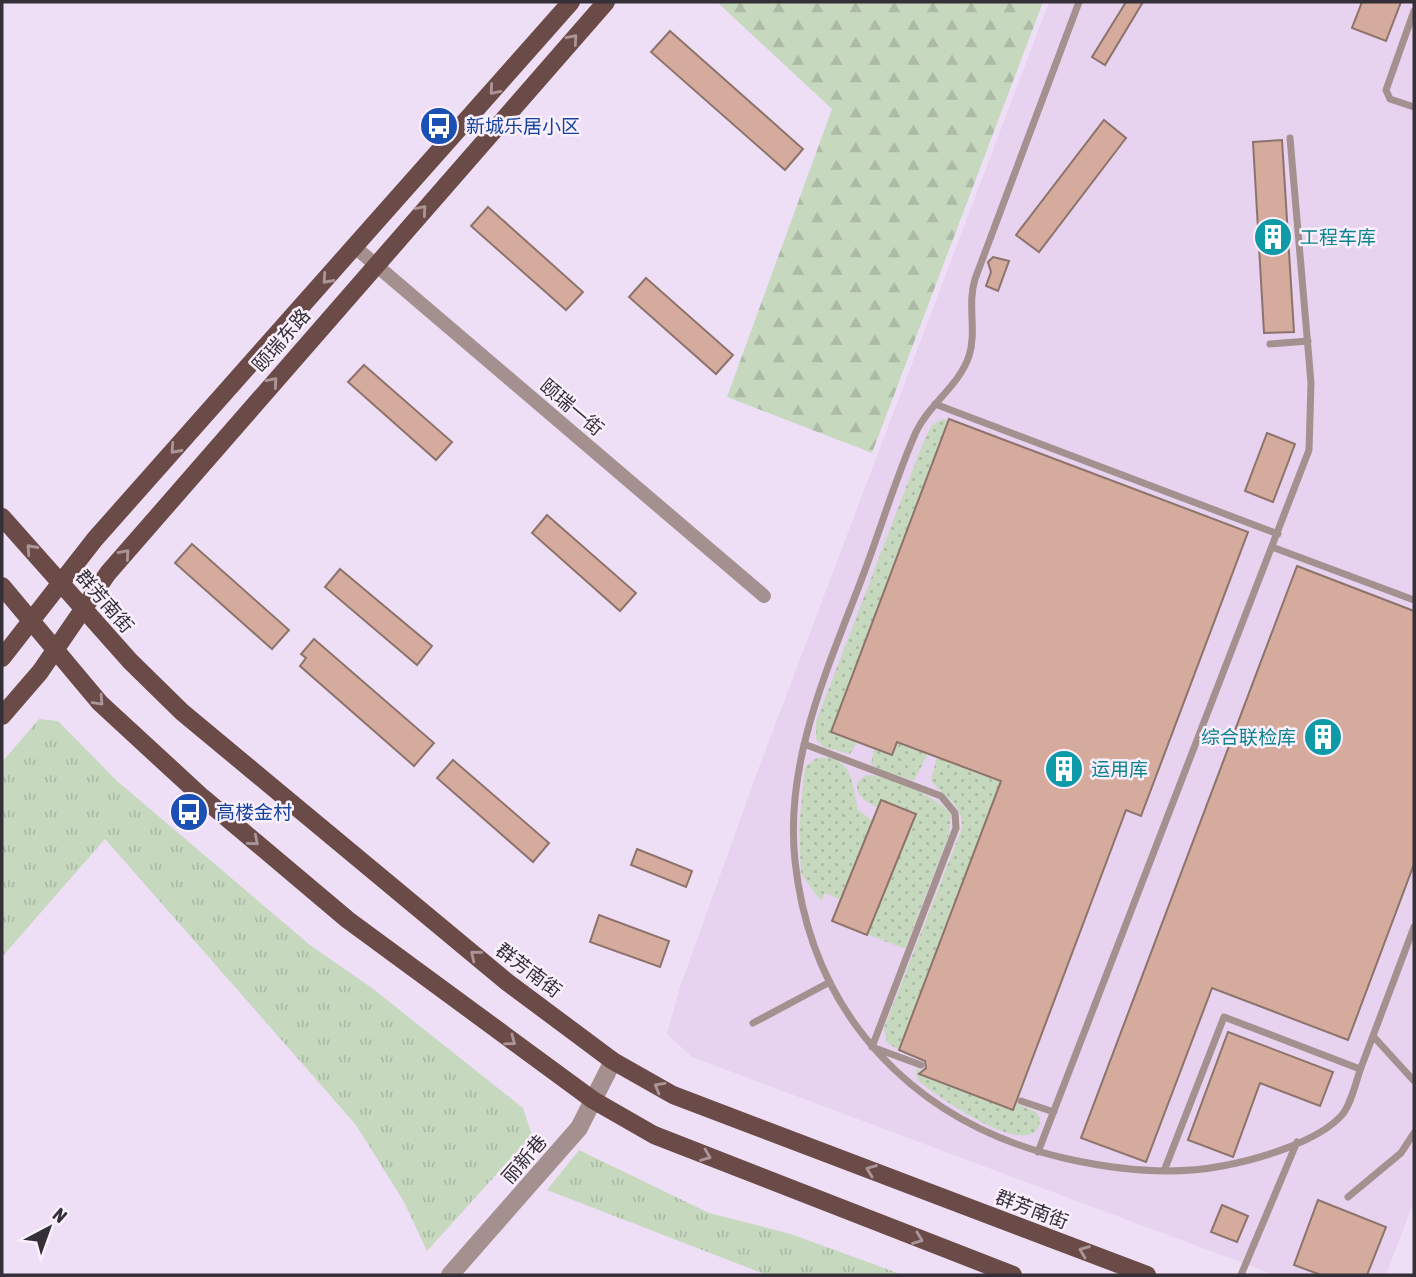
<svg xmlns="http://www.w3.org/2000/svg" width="1416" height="1277" viewBox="0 0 1416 1277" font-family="'Asap Condensed','Noto Sans SC',sans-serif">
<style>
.built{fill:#e7d2ef}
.grass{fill:url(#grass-dots)}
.forest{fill:url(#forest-firs)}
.park{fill:url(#park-tufts)}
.building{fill:#d4ab9d;stroke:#8d736b;stroke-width:2}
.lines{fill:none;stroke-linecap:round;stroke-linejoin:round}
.service{stroke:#a4908e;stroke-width:7}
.minor{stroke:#a4908e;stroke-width:14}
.tertiary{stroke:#a4908e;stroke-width:18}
.primary{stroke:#6b4b47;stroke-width:18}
.oneway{stroke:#ab9599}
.labels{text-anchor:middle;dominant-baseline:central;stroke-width:5;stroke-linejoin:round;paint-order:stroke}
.transit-label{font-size:19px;fill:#164399;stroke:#f9effd;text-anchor:start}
.culture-label{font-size:19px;fill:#0d838f;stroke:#f9effd;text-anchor:start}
.street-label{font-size:19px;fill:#352f37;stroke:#f9effd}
</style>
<defs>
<pattern id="grass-dots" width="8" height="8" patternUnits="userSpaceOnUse" patternTransform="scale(1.75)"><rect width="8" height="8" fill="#c6d9bf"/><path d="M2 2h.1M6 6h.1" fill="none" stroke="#abbba5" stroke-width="1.8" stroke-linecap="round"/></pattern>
<pattern id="forest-firs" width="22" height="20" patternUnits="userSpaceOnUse" patternTransform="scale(1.75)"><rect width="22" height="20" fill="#c6d9bf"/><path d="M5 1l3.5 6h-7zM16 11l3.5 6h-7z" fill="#abbba5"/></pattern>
<pattern id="park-tufts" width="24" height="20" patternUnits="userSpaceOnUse" patternTransform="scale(1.75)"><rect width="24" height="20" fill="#c6d9bf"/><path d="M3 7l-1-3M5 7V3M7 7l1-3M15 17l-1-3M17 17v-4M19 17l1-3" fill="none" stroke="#abbba5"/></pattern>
</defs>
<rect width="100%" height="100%" fill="#efdff6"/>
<path class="built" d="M1049 2H1414V1201L1386 1275H1275L692 1057 667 1034 679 990 758 770Z"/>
<path class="grass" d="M942 419 948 421 831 732 857 742 850 754 824 747 816 739V722L923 443 932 425Z
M897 742 928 753 914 781 880 770 871 764 874 749 892 755Z
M937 757 1001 781 899 1050 887 1043 884 1028 962 828C963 803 944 798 931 780Z
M817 758C853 754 852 784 858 810L873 821 841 900 825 893 821 901 801 874 799 829 804 774 806 766Z
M866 775C888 775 938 797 951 814L949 835 905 949 867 934 878 808C867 802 856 798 857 783Z
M919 1067V1074L1013 1110 1016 1103 1036 1112 1040 1119C1038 1167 935 1096 918 1080L916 1071Z"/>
<path class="forest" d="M721 2H1043L872 453 727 397 832 109 719 4Z"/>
<path class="park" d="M39 719 58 721 117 781 310 945 372 988 523 1108 532 1135 427 1251 404 1202 356 1125 105 839 2 957V762Z
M579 1150 709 1213 791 1234 903 1275H767L547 1190Z"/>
<path class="building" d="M1126 2H1143L1105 65 1092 57Z
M1362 2H1401L1386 41 1352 28Z
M670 31 803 149 785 170 651 52Z
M1104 120 1126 138 1039 252 1016 235Z
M1282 140 1294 332 1264 333 1253 142Z
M488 207 583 292 566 310 471 226Z
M993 257 1009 261 998 291 986 286 991 272 988 262Z
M646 278 733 355 716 374 629 297Z
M364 365 452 442 436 460 348 382Z
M949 419 1248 532 1141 816 1126 810 1013 1110 919 1074 926 1068 925 1061 899 1050 1001 781 897 742 892 755 831 732Z
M1267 433 1295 444 1273 502 1245 491Z
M547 515 636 593 620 611 532 533Z
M192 544 289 630 272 649 175 563Z
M1297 566 1414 611V864L1348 1040 1212 988 1146 1162 1081 1138Z
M340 569 432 646 417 665 325 587Z
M314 639 434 743 414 766 300 666 306 658 301 654Z
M453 760 549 843 533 862 437 778Z
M881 800 916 814 867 935 832 921Z
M637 849 692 871 686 887 631 865Z
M599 915 669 941 660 967 590 942Z
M1228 1032 1333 1072 1320 1106 1260 1083 1233 1157 1188 1140Z
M1318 1200 1386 1227 1367 1275H1321L1294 1265Z
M1222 1205 1248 1216 1237 1242 1211 1232Z"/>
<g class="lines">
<path class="service" d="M1079 2 975 279C967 305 977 331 969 356 959 386 929 404 916 432 896 477 882 525 865 570 830 664 784 759 795 861 812 1018 917 1125 1068 1159 1118 1170 1170 1176 1222 1166 1256 1160 1318 1142 1342 1115 1352 1103 1356 1080 1362 1065 1379 1019 1397 973 1414 927
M1414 11 1386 90 1390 99 1414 107
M1270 344 1308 341
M935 404 1278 534
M1272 547 1414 600
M804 744 941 796 955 813 956 828 872 1047 921 1065
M753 1023 830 982
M1373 1036 1414 1081
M1021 1101 1054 1112
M1038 1152 1309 450 1311 383 1290 138
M1164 1171 1224 1017 1360 1069
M1348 1197 1401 1153 1414 1133
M1241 1275 1297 1142"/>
<path class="minor" d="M356 248 764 596"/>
<path class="tertiary" d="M450 1275 579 1128 613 1061"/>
<path class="primary" d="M2 517 130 661 182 712 507 982 613 1061 673 1095 1147 1275
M2 586 100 703 202 797 348 920 593 1100 654 1135 1013 1275
M2 658 95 539 571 2
M2 716 40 672 108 573 606 2"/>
</g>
<defs><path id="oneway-chevron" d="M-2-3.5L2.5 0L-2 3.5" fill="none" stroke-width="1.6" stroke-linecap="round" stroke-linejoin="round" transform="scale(1.75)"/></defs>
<g class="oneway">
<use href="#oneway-chevron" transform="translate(573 39) rotate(-49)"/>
<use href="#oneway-chevron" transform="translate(494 90) rotate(131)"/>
<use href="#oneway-chevron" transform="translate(422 210) rotate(-49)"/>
<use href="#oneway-chevron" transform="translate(327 279) rotate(132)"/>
<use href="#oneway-chevron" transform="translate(273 382) rotate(-49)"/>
<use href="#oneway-chevron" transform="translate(175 449) rotate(132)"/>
<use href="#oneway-chevron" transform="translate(31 549) rotate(-132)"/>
<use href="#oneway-chevron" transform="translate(125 554) rotate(-49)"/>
<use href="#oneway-chevron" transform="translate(99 701) rotate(47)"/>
<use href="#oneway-chevron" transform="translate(254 841) rotate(40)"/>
<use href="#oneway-chevron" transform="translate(475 955) rotate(-141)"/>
<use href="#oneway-chevron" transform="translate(511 1041) rotate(37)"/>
<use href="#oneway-chevron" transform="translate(659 1087) rotate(-150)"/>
<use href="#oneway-chevron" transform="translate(706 1156) rotate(22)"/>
<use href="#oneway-chevron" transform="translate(871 1170) rotate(-159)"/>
<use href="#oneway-chevron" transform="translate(918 1239) rotate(21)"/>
<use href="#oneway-chevron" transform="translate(1084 1251) rotate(-159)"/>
</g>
<defs>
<symbol id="bus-disc" viewBox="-11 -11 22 22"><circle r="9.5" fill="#1a4fb4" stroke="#f9effd"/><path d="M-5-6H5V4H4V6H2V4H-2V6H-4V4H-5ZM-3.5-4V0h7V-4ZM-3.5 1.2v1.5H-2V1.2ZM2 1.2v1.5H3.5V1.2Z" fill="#fff"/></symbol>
<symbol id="building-disc" viewBox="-11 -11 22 22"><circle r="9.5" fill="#0f9aa8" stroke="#f9effd"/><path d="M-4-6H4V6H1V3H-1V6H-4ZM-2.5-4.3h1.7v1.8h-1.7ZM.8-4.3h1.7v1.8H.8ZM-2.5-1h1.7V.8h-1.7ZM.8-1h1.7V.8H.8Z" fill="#fff"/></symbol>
</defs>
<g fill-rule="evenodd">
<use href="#bus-disc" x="417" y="104" width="44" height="44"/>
<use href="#building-disc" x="1251" y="215" width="44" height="44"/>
<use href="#building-disc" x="1301" y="715" width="44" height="44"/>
<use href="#building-disc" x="1042" y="747" width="44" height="44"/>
<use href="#bus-disc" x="167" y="790" width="44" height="44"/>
</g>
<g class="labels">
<g class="transit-label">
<text x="466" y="126">新城乐居小区</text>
<text x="216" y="812">高楼金村</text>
</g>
<g class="culture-label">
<text x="1300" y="237">工程车库</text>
<text x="1296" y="737" text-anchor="end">综合联检库</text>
<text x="1091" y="769">运用库</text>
</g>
<g class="street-label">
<text transform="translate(281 340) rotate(-49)">颐瑞东路</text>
<text transform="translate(572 407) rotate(40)">颐瑞一街</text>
<text transform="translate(105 601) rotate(49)">群芳南街</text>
<text transform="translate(529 970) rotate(37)">群芳南街</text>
<text transform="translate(524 1159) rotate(-49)">丽新巷</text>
<text transform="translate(1032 1209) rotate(21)">群芳南街</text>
</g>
</g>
<rect width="1416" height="1277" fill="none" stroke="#352f37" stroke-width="7"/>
<g transform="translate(49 1228) rotate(41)" stroke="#f9effd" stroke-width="5" paint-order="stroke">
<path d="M0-5L12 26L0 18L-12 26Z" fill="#352f37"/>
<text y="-10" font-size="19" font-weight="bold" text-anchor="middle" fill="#352f37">N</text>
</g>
</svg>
